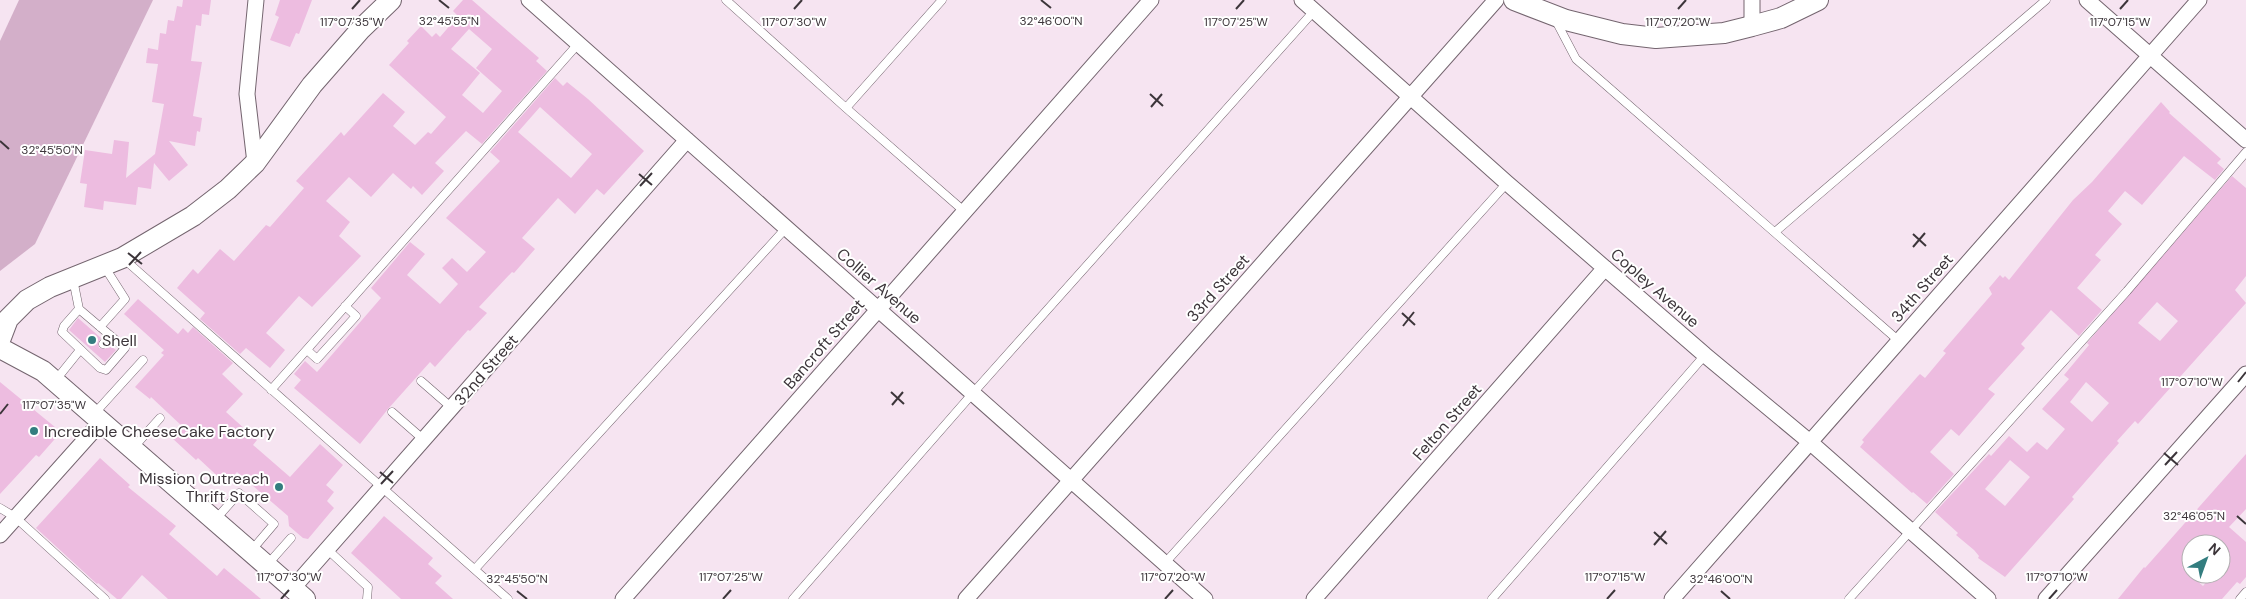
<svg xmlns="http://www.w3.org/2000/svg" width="2246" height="599" viewBox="0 0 2246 599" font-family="'DM Sans',sans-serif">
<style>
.green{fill:#d3afc9}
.building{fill:#edbce0;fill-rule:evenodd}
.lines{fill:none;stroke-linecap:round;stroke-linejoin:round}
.lane-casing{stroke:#74656f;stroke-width:9}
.street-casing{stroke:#74656f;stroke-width:17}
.secondary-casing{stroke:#74656f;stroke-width:22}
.lane{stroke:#fff;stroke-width:8}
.street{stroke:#fff;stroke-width:15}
.secondary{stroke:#fff;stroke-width:20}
.ticks{fill:none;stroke:#3c353a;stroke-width:2}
.poi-dot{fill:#337d7f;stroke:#fff;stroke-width:2}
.labels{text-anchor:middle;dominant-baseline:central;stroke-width:4;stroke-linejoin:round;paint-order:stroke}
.street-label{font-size:16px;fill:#3c353a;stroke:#fff}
.poi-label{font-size:16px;fill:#3c353a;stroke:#fff;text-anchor:start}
.ticks-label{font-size:12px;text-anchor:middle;fill:#3c353a;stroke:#fff;stroke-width:4;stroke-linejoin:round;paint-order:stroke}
</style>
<rect width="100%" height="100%" fill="#f6e4f1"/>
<path class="green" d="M19 0H153L35 244 0 271V41Z"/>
<path class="building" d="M183 0H211L209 15 202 14 201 26 196 25 191 61 202 62 193 116 202 118 200 132 197 131 195 146 169 141 188 165 169 181 154 163 151 189 138 187 136 205 104 201 103 210 84 207 87 184 80 183 85 150 112 154 114 140 129 142 126 178 155 154 164 104 152 102 158 64 146 63 148 48 158 50 160 33 166 34 168 20 174 21 177 6 182 7Z
M280 0H312L299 34 296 33 290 47 270 40 279 17 275 15Z
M463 0H472L539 58 536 61 547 71 482 144 466 131 435 163 444 171 422 195 413 186 411 189 393 173 371 197 349 177 326 201 350 222 339 236 361 256 312 307 299 296 266 333 285 350 270 368 246 348 240 354 200 319 205 313 177 288 193 269 198 274 220 249 234 261 266 225 270 227 304 188 296 181 341 132 344 136 383 93 405 112 393 126 415 145 428 132 431 134 446 117 389 65 409 43 407 41 421 26 432 37 436 33 440 37 458 16 453 11ZM469 29 492 49 476 68 502 91 483 113 462 95 480 73 451 49Z
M555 78 563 86 567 82 588 99 644 151 604 195 597 189 575 214 558 198 522 238 535 249 514 273 512 272 479 307 487 313 470 331 468 330 435 367 430 362 388 409 360 444 294 388 301 380 294 374 305 361 317 372 381 298 371 288 410 242 425 254 407 275 440 304 458 284 442 268 452 258 467 272 486 252 446 218 500 161 490 152ZM540 107 592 154 571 178 518 132Z
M2161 102 2170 112 2169 113 2221 159 2217 163 2224 169 2215 180 2184 156 2142 205 2125 191 2108 211 2122 224 2095 255 2101 260 2077 288 2102 310 2079 336 2051 310 2021 344 2025 348 1988 389 1995 394 1959 436 1951 429 1930 452 1954 474 1927 504 1913 492 1912 493 1860 447 1864 442 1862 440 1918 376 1920 374 1925 378 1946 353 1943 351 1992 294 1989 288 2000 275 2003 278 2005 276 2009 280 2073 200 2092 182Z
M2232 176 2246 188V276L2235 290 2246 303 2138 424 2135 421 2117 441 2119 443 2072 497 2074 499 2005 577 1978 558 1979 556 1974 550 1956 535 1958 533 1935 512 1989 454 1991 456 2009 436 2027 452 2037 442 2047 450 2065 429 2042 409 2069 379 2064 375 2089 345 2087 343ZM2157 302 2178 321 2160 341 2138 323ZM2086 382 2109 403 2092 422 2070 402ZM2010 460 2030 477 2005 506 1985 489Z
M138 299 178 334 183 328 188 333 193 327 233 363 222 374 243 394 226 412 257 440 253 445 290 477 320 444 343 465 326 485 334 492 327 501 334 508 308 539 303 538 289 526 288 516 237 472 226 484 198 458 196 460 172 438 183 427 151 397 150 399 135 387 164 355 161 353 164 350 124 314Z
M78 318 101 338 98 343 99 348 105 349 109 345 116 350 105 362 69 330Z
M0 382 61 432 39 457 36 455 0 494Z
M2246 454V509L2229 527 2246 542V577L2240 584 2237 582 2222 599H2118L2144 567 2145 568ZM2191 544H2221V574H2213L2203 586 2182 567 2191 557Z
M100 458 130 485 128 487 176 526 169 534 217 576 224 568 261 599H168L142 575 121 599H117L98 583 97 584 36 528Z
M384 516 433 558 428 564 442 576 435 583 453 599H401L351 553Z"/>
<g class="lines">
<defs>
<path id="lane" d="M726 0 846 108 965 212
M1556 21 1576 59 1899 341
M846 108 942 0
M1775 232 2046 0
M124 259 508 599
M73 279 79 309 125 348 106 370 100 368 62 332 64 326 79 309
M100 327 125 299 104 266
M103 344 110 335
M307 350 317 359 356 316 345 306
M55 381 80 350
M421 381 452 408
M271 390 578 44
M392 412 424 440
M94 414 143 360
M133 448 160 418
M0 508 15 517 105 599
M215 520 239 493 274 524 251 551
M328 550 368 587 367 599
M1165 563 1507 183
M267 565 291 538
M475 569 786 228
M793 599 973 393 1314 11
M1492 599 1705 355
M1849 599 2127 291 2246 152
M2240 599 2246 592"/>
<path id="street" d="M529 0 1205 599
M1302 0 1507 183 1705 355 1811 443 1988 599
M1752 0V26
M2087 0 2246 140
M255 163 247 94 256 0
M0 535 102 421
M293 588 687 140
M623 599 1151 0
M966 599 1496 0
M1314 599 1605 268
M1672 599 2199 0
M2046 599 2246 374"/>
<path id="secondary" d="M1514 0 1566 20 1622 34 1656 38 1724 33 1752 26 1781 18 1818 0
M0 340 8 319 27 300 50 287 122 258 193 216 228 189 255 163 312 85 361 29 391 0
M0 348 43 371 305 599"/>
</defs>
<use href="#lane" class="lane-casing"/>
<use href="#street" class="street-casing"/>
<use href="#secondary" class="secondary-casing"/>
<use href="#lane" class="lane"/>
<use href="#street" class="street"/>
<use href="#secondary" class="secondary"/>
</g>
<path class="ticks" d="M439 0 449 8M1041 0 1051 8M352 9 360 0M794 9 802 0M1236 9 1244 0M1678 9 1686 0M2120 9 2128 0M1150 94 1163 106M1151 107 1162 94M0 141 9 149M639 174 652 185M640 186 652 173M1913 234 1926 246M1913 247 1925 233M128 253 142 264M129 265 141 252M1402 313 1415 325M1403 326 1414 312M2238 382 2246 372M891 392 904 404M892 405 903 392M0 414 8 404M2164 453 2178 465M2165 465 2177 452M380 472 393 483M381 484 393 471M2237 516 2246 524M1654 532 1667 544M1654 545 1666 531M517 591 527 599M1721 591 1730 599M281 599 289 590M723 599 731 590M1165 599 1173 590M1607 599 1615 590M2049 599 2057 590"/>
<g class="poi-dot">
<circle cx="92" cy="340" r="5"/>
<circle cx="34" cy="431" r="5"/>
<circle cx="279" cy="487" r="5"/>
</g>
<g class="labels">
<g class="street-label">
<text transform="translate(879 286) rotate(41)">Collier Avenue</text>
<text transform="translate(1218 288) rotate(-48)">33rd Street</text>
<text transform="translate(1655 288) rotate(41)">Copley Avenue</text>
<text transform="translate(1922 288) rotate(-49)">34th Street</text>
<text transform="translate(824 344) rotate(-49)">Bancroft Street</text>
<text transform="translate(486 370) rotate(-49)">32nd Street</text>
<text transform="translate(1447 422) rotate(-49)">Felton Street</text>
</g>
<g class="poi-label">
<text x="102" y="340">Shell</text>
<text x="44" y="431">Incredible CheeseCake Factory</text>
<text x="269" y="478" text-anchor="end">Mission Outreach<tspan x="269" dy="18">Thrift Store</tspan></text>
</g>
</g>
<g class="ticks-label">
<text x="449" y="25">32°45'55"N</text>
<text x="1051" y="25">32°46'00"N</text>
<text x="352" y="26">117°07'35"W</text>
<text x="794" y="26">117°07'30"W</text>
<text x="2120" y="26">117°07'15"W</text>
<text x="1236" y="26">117°07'25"W</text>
<text x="1678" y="26">117°07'20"W</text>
<text x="52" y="154">32°45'50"N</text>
<text x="2192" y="386">117°07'10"W</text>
<text x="54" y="409">117°07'35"W</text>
<text x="2194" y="520">32°46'05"N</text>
<text x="289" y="581">117°07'30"W</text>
<text x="731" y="581">117°07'25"W</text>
<text x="1173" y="581">117°07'20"W</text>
<text x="1615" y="581">117°07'15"W</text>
<text x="2057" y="581">117°07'10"W</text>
<text x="517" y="583">32°45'50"N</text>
<text x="1721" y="583">32°46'00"N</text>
</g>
<g transform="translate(2206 559) rotate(41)"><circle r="24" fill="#ffffff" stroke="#b1aeb0"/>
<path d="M0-4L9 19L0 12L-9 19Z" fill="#337d7f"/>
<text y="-8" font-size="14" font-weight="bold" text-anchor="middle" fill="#3c353a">N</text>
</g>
</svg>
